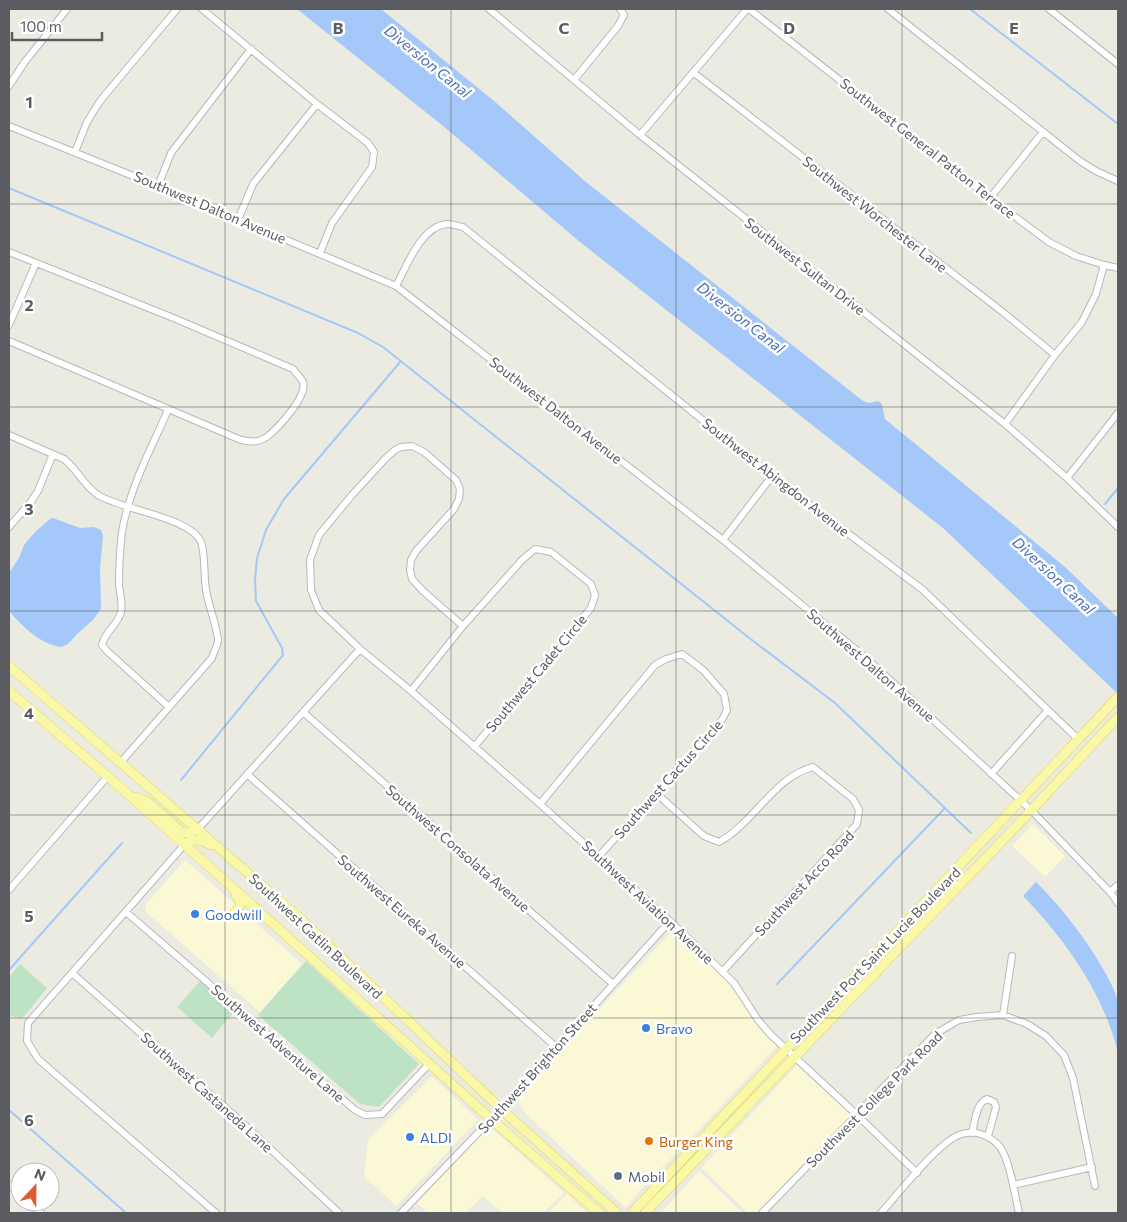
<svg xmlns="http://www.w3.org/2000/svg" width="1127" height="1222" viewBox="0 0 1127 1222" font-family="Commissioner,sans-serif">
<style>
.commercial{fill:#fbf8d6}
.green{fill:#bee2c4}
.water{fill:#a3c8f9}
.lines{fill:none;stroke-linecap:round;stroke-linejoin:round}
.stream{stroke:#a3c8f9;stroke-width:2}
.minor-casing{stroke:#b7b8bd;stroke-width:8}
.major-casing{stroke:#e7d45e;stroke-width:10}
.minor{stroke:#fff;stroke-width:6}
.major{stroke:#f9f8a8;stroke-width:9}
.grid{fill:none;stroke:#5a5c61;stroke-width:1;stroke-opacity:0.55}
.shop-dot{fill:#3f7fe0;stroke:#fff;stroke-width:2}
.food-dot{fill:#e8710a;stroke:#fff;stroke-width:2}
.service-dot{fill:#5c6f8a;stroke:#fff;stroke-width:2}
.labels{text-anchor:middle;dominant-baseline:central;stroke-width:5;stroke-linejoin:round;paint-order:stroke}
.street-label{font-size:14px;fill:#5a5c61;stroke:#fff}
.shop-label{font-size:14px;fill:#366cbe;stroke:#fff;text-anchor:start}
.food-label{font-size:14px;fill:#c56008;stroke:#fff;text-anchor:start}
.service-label{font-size:14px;fill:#4e5e75;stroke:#fff;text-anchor:start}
.water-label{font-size:15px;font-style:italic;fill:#4870ba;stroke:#fff}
.grid-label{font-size:16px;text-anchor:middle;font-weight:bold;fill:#5a5c61;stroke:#fff;stroke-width:5;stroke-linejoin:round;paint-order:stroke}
</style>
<rect width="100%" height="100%" fill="#ecebe1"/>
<path class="commercial" d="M1033 824 1065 856 1045 877 1012 846Z
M185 860 302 964 260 1012 146 912 145 905Z
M673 930 717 970 736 993 755 1022 777 1046 696 1133 642 1188 626 1208 526 1114 515 1099Z
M797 1065 852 1115 757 1213H748L701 1168Z
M432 1076 478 1120 396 1206 364 1176 368 1140Z
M489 1126 564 1193 543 1213H503L483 1196 466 1213H428L417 1203Z
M699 1171 743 1213H661Z
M567 1194 587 1213H548Z"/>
<path class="green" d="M306 961 419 1064 379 1107 360 1104 258 1015Z
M20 964 47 988 22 1019 9 1015V977Z
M201 980 236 1009 212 1038 177 1007Z"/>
<path class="water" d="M297 9H381L494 101 586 182 863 401 869 403 878 401 882 404 885 419 1065 567 1118 618V694L943 528 580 242 443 126Z
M53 518 80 528 94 527 101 530 103 536 100 568 101 609 93 620 77 634 68 644 62 647C41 645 22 626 9 611V573L19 558 24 545 35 532 50 519Z
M1036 882C1063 909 1087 940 1106 974 1110 982 1115 990 1117 999 1121 1011 1118 1039 1118 1053 1104 994 1065 939 1023 896Z"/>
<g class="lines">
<path class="stream" d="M970 9 1118 124
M9 188 358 333 383 347 748 637 835 703 971 833
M1105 504 1118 488
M181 780 283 655 282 648 256 601 255 580 257 558 266 530 284 499 401 361
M9 970 122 843
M777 984 945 808
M9 1110 126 1213"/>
<defs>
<path id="minor" d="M202 9 317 104 368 143 374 152 372 167 332 223 320 253
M489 9 640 135 1005 424 1067 478 1118 527
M749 9 990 198 1049 242 1076 256 1104 265 1118 268
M888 9 1080 161 1096 171 1118 181
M1049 9 1118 64
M694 73 1004 313 1055 355
M574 80 618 26 624 15 620 9
M9 86 24 63 67 9
M9 126 158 186 396 286 723 540 865 657 1031 810 1110 892 1118 903
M640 135 747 9
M75 152 87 122 100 101 177 9
M158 186 171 153 251 49
M990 198 1043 132
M238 220 253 184 317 104
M9 252 176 319 293 369C296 373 301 378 303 382 308 396 278 428 268 436 259 443 251 442 241 440L9 341
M396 286C407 266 421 226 447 224 452 224 458 226 463 227L772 476 923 590 1078 739
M9 325 36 263
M168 410C151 449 129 489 122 532 120 549 119 568 119 585 120 594 123 603 121 612 118 625 105 631 102 645L107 651 169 707
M1005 424 1055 355 1082 322 1096 294 1104 265
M9 435 64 459C77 469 84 486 98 495 122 510 190 517 201 542 206 555 203 580 207 595 209 605 218 632 218 640 218 646 213 653 212 658L121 762
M1067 478 1118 413
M9 527 30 503 38 491 53 454
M723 540 772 476
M463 626 423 591 412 579 410 570 411 560 416 551 454 509 459 499 460 489 456 480 424 452 412 446 401 447 395 450 385 459 352 495 319 535 310 560 311 590 319 610 360 649 411 691 540 804 670 921 734 983 758 1020 770 1034 856 1114 917 1173
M411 691 463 626 522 560 535 549 551 552 591 584 595 595 591 608 474 747
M303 712 613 984
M247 774 556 1047
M991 774 1048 710
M657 794 704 836 719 842C755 822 774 777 813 767L853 799 859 810 857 824 723 971
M540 804 655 665 666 659 682 654 703 670 724 694 727 710 722 720 599 856
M198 829 360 649
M185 844 28 1023 27 1041 38 1059 216 1213
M9 890 108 776
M1110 892 1118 885
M126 912 355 1110 365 1115 382 1114 430 1063
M72 973 235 1116 339 1213
M1003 1015 1012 956
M972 1133C975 1122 976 1103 987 1099L994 1102 996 1107 988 1136
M9 1185 20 1195
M1013 1185 1092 1167
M28 1202 41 1213
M401 1213 501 1109 670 921
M762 1213 935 1034 959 1020 977 1017 1003 1015 1027 1024 1046 1036 1064 1055 1073 1078 1095 1186
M881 1213C897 1195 939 1142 959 1135 974 1129 990 1135 1000 1147 1010 1161 1015 1196 1019 1213"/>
<path id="major" d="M9 666 302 920 501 1109 617 1213
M9 691 128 794 491 1119 599 1213
M135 797 148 802 182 832 189 833 198 829
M185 844C194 839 201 838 210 845
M232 917 242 902 236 895
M632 1213 1118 697
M645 1213 1024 818 1118 717"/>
</defs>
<use href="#minor" class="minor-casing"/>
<use href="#major" class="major-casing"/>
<use href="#minor" class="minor"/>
<use href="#major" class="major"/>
</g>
<path class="grid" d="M225 9V1213M451 9V1213M676 9V1213M902 9V1213M9 204H1118M9 407H1118M9 611H1118M9 815H1118M9 1018H1118"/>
<g class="shop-dot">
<circle cx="195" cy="914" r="5"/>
<circle cx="646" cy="1028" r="5"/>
<circle cx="410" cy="1137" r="5"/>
</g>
<circle class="food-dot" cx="649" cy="1141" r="5"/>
<circle class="service-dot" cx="618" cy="1176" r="5"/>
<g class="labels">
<g class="street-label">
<text transform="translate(928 148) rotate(38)">Southwest General Patton Terrace</text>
<text transform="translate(210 207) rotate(23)">Southwest Dalton Avenue</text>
<text transform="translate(875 214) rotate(38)">Southwest Worchester Lane</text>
<text transform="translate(805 266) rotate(38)">Southwest Sultan Drive</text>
<text transform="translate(556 410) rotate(38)">Southwest Dalton Avenue</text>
<text transform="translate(776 477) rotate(38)">Southwest Abingdon Avenue</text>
<text transform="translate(871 665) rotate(41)">Southwest Dalton Avenue</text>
<text transform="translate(536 673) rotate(-50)">Southwest Cadet Circle</text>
<text transform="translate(668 779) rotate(-48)">Southwest Cactus Circle</text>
<text transform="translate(458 848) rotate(41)">Southwest Consolata Avenue</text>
<text transform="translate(804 883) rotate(-47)">Southwest Acco Road</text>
<text transform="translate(648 902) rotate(43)">Southwest Aviation Avenue</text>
<text transform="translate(402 911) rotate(41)">Southwest Eureka Avenue</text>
<text transform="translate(316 936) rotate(43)">Southwest Gatlin Boulevard</text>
<text transform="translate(875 955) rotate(-46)">Southwest Port Saint Lucie Boulevard</text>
<text transform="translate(278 1043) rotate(41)">Southwest Adventure Lane</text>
<text transform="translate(537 1068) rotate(-48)">Southwest Brighton Street</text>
<text transform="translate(207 1092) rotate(42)">Southwest Castaneda Lane</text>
<text transform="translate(874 1099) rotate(-45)">Southwest College Park Road</text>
</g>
<g class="shop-label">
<text x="205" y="914">Goodwill</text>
<text x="656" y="1028">Bravo</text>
<text x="420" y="1137">ALDI</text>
</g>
<g class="food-label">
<text x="659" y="1141">Burger King</text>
</g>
<g class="service-label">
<text x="628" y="1176">Mobil</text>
</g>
<g class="water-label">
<text transform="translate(428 61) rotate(39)">Diversion Canal</text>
<text transform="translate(741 317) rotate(38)">Diversion Canal</text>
<text transform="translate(1054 575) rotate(43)">Diversion Canal</text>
</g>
</g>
<g class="grid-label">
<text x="338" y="34">B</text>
<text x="564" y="34">C</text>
<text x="789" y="34">D</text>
<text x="1014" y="34">E</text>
<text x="29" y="108">1</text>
<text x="29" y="311">2</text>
<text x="29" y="515">3</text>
<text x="29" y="719">4</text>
<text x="29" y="922">5</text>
<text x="29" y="1126">6</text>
</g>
<rect width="1127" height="1222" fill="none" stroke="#5a5c61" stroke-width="20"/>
<g transform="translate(35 1187) rotate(22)"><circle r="24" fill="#ffffff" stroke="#bdbec0"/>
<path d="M0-4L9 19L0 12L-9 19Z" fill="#dd5a35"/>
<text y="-8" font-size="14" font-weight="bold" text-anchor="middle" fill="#5a5c61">N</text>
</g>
<path d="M12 32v8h90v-8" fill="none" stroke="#5a5c61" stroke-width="2.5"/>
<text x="20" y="32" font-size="15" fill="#5a5c61" stroke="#ffffff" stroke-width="4" paint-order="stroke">100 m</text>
</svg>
